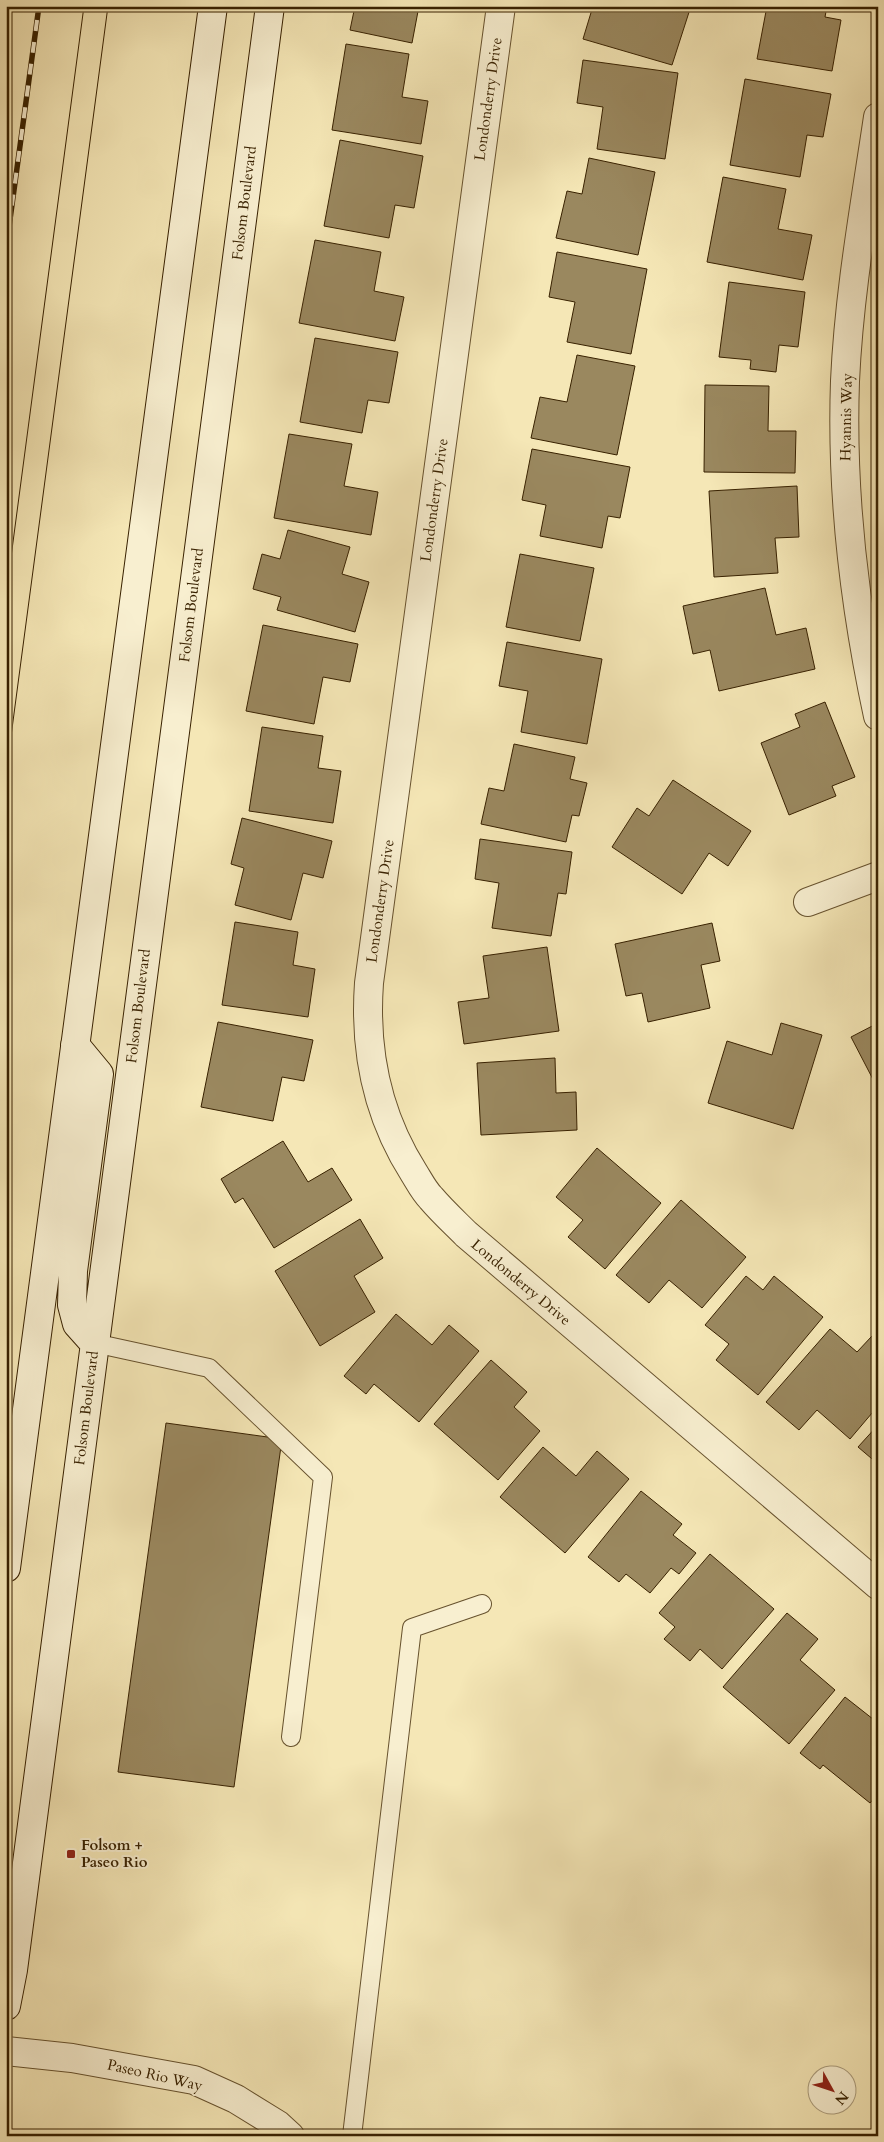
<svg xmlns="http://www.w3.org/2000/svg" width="884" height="2142" viewBox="0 0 884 2142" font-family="Cardo,serif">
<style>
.building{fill:#9a885f;stroke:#382100}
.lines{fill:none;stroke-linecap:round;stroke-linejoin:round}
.service-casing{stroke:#67522e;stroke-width:20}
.minor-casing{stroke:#67522e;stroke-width:30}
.tertiary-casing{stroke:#67522e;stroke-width:30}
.secondary-casing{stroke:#382100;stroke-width:30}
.service{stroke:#f8efd0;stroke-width:18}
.minor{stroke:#f8efd0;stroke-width:28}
.tertiary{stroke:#f8efd0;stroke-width:28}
.secondary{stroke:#f8efd0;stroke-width:28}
.tram{stroke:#382100;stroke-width:1}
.rail-casing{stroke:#382100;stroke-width:5.5}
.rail{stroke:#f8efd0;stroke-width:4;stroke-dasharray:11;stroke-linecap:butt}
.poi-dot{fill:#8f2418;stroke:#f8efd0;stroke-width:2}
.labels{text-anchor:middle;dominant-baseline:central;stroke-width:4;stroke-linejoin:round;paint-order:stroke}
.street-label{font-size:15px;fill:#382100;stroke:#f8efd0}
.poi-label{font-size:15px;font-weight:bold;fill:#382100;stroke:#f8efd0;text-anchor:start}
</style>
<rect width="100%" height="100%" fill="#f5e7b6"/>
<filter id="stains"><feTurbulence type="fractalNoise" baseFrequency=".004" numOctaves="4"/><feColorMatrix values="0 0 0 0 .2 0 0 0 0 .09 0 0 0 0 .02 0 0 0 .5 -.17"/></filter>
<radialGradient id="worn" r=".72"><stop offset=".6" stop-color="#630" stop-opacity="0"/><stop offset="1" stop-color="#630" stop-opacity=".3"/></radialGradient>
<path class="building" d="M355 6H419L412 43 350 30Z
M593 6 610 10 611 6H691L672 65 583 39Z
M767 6H827L825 17 841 20 832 71 757 59Z
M346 44 409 54 402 97 428 101 421 144 332 130Z
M583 60 678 73 665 159 597 149 603 107 577 103Z
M745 79 831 94 823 137 807 135 800 177 730 165Z
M340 140 423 156 414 208 395 205 389 238 324 226Z
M589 158 655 172 638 255 556 238 567 191 582 194Z
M723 177 786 189 778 229 812 235 803 280 707 262Z
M315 240 381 252 374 291 404 297 395 341 299 323Z
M557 252 647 269 631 354 567 342 575 302 549 297Z
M729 282 805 292 798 347 779 345 776 372 750 369 751 360 719 357Z
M315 338 398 352 389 403 368 400 362 433 300 422Z
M577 355 635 366 617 455 531 438 540 397 567 402Z
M705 385 769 386 768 431H796L795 473 704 472Z
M289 434 352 444 344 486 378 492 371 535 274 518Z
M532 449 630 467 620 518 608 516 602 548 540 536 546 505 522 500Z
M797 486 799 537 775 538 778 573 714 577 709 491Z
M288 530 350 547 342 574 369 582 355 632 277 610 281 597 253 589 262 554 280 559Z
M520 554 594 568 580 641 506 627Z
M765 588 776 635 806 628 815 669 719 691 710 650 693 654 683 606Z
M263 625 358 644 350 682 323 677 314 724 246 711Z
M507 642 602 659 587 744 521 732 528 691 499 686Z
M825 702 855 777 832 786 836 796 789 815 761 743 800 727 795 714Z
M262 727 323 736 318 768 341 771 333 823 249 811Z
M514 744 575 757 570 779 587 783 579 816 572 815 566 842 481 824 489 788 504 791Z
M673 780 751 831 728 866 709 853 682 894 612 847 637 808 649 816Z
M242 818 332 841 323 878 303 873 291 920 235 905 244 868 231 864Z
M480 839 572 852 566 894 558 893 551 936 492 928 499 883 475 879Z
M235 922 298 932 293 965 315 969 308 1017 222 1005Z
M712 923 720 961 701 965 710 1008 648 1022 642 993 626 996 615 944Z
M547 947 559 1031 464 1044 458 1002 489 998 483 956Z
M218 1022 313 1040 304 1081 282 1077 273 1121 201 1107Z
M781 1023 822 1035 793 1129 708 1103 727 1041 772 1055Z
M878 1023V1089L851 1037Z
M555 1058 556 1093 576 1092 577 1130 481 1135 477 1063Z
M283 1141 308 1182 332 1168 352 1200 274 1248 243 1198 235 1203 221 1179Z
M597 1148 661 1203 605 1269 568 1237 583 1220 556 1197Z
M681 1200 746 1257 702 1308 669 1280 649 1303 616 1275Z
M360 1219 383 1258 354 1276 375 1312 320 1346 275 1271Z
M746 1276 763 1290 774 1276 823 1317 758 1395 716 1360 729 1344 705 1325Z
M396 1314 432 1345 449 1325 479 1351 419 1422 374 1384 366 1394 344 1376Z
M830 1329 857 1352 872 1336 878 1341V1406L850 1439 817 1410 799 1430 766 1402Z
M491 1360 527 1392 514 1407 540 1431 498 1480 434 1424Z
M166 1423 282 1439 234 1787 118 1772Z
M878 1425V1464L858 1447Z
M543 1447 576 1476 597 1451 629 1479 565 1553 500 1497Z
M641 1491 682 1524 673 1535 696 1553 679 1574 671 1568 650 1593 626 1574 619 1582 588 1557Z
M710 1554 774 1609 722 1669 700 1649 690 1661 664 1639 675 1627 659 1613Z
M787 1613 818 1639 800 1660 835 1690 789 1744 723 1687Z
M845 1697 878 1723V1794L870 1803 823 1765 820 1769 800 1753Z"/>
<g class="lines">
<defs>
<path id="service" d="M94 1343 209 1368 323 1477 291 1737
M352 2136 412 1628 482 1604"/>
<path id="minor" d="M501 6 369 983C364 1052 377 1115 414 1173 419 1181 424 1191 431 1198 442 1211 454 1222 466 1234L878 1585
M878 117C865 205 849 292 845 381 841 494 854 605 878 716
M808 902 878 876"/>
<path id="tertiary" d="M6 2051 72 2058 194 2080 236 2099 278 2125 290 2136"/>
<path id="secondary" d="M75 1045 99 1074 73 1271 72 1305 77 1324 94 1343
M6 1568 213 6
M6 2006 13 1970 270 6"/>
</defs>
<use href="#service" class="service-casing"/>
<use href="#minor" class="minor-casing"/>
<use href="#tertiary" class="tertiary-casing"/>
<use href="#secondary" class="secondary-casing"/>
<use href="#service" class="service"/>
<use href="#minor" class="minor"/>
<use href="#tertiary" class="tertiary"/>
<use href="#secondary" class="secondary"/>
<path class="tram" d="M6 595 84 6
M6 774 108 6"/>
<defs>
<path id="rail" d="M6 249 39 6"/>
</defs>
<use href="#rail" class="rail-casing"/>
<use href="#rail" class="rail"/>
</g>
<rect class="poi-dot" x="66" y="1849" width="10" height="10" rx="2.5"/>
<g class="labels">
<g class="street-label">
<text transform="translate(488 99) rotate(-82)">Londonderry Drive</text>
<text transform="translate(244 203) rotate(-83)">Folsom Boulevard</text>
<text transform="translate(846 417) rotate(-89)">Hyannis Way</text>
<text transform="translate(434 500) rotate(-82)">Londonderry Drive</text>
<text transform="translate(191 605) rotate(-83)">Folsom Boulevard</text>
<text transform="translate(380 901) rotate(-82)">Londonderry Drive</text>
<text transform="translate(138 1006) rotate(-83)">Folsom Boulevard</text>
<text transform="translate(521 1282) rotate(40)">Londonderry Drive</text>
<text transform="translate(86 1408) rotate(-83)">Folsom Boulevard</text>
<text transform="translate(155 2075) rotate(13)">Paseo Rio Way</text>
</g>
<g class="poi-label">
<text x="81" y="1845">Folsom +<tspan x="81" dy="17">Paseo Rio</tspan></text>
</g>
</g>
<rect width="884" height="2142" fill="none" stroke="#f5e7b6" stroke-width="25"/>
<rect x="8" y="8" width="869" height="2127" fill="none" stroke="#382100" stroke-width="2.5"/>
<rect x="12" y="12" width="859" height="2117" fill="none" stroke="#382100"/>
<g transform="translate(832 2090) rotate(130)"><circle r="24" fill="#f8efd0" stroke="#ab9d7d"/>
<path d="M0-4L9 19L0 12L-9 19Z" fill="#8f2418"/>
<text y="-8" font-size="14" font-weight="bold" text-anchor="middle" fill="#382100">N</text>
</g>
<rect width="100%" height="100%" filter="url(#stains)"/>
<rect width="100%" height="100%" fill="url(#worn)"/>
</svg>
